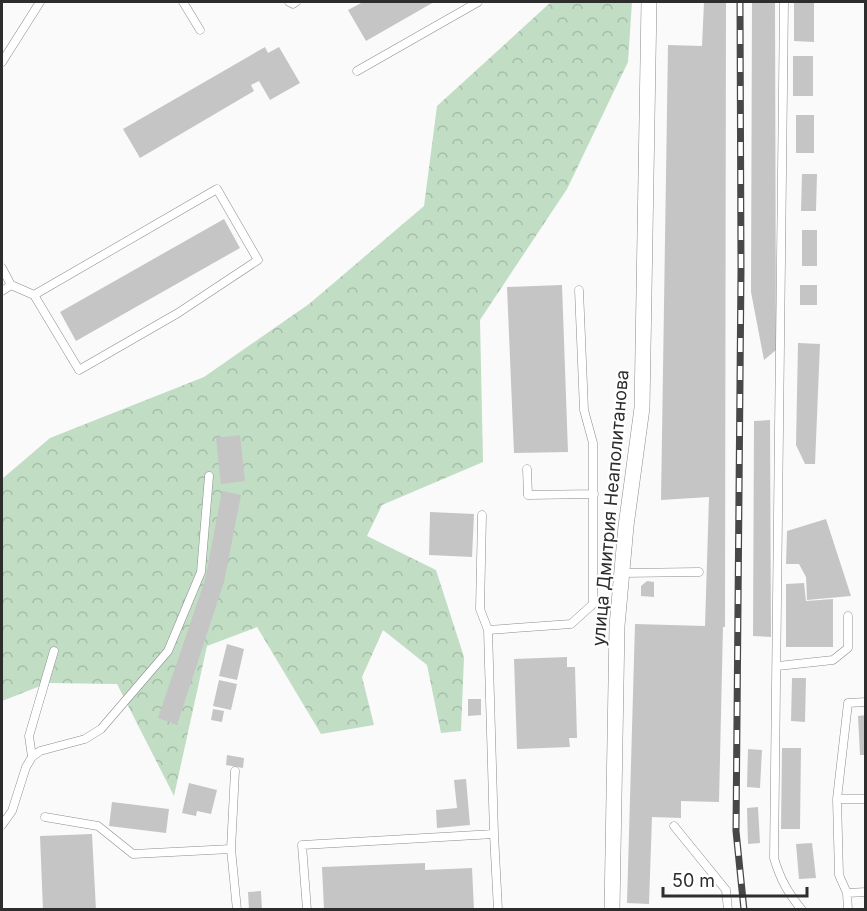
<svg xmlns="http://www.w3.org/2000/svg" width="867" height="911" viewBox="0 0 867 911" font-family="Inter,sans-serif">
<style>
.forest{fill:url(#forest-crowns)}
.building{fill:#c6c5c6}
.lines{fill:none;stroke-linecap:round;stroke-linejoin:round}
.service-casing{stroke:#8c8c8e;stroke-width:9}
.minor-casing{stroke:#8c8c8e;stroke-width:16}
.service{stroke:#fff;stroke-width:8}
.minor{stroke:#fff;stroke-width:15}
.rail-casing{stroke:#474748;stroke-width:7}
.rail{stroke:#fff;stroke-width:4.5;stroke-dasharray:14;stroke-linecap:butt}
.labels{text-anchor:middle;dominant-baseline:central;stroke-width:4.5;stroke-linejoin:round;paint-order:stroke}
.street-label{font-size:18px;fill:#2d2d2e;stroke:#fff}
</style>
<defs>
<pattern id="forest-crowns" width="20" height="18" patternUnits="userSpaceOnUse" patternTransform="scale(1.5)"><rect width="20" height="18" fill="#c1ddc4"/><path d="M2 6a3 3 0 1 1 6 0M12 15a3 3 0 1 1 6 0" fill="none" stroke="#a6bea9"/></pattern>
</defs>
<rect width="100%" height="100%" fill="#fafafb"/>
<path class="forest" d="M551 2H632L628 62 567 189 480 320 483 462 382 505 367 536 436 570 464 657 461 731 441 733 427 665 383 630 362 677 374 725 321 734 257 627 207 646 174 796 117 684 48 683 2 701V479L50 438 204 377 309 304 424 206 437 106Z"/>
<path class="building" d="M363 2H434L366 41 348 10Z
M704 2H726L725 627H723L719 802 681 801V818L652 817 649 904 627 903 635 624 705 626 709 497 661 500 668 45 702 46Z
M752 2H775L776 350 764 360 751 292Z
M794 2 814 3V42L794 41Z
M265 47 268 53 279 47 300 83 270 100 259 81 251 85 254 91 140 158 123 129Z
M793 56H813V96H793Z
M796 115H814V153H796Z
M802 174H817L816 211H801Z
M224 219 240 248 76 341 60 312Z
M802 230H817V266H802Z
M562 285 568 452 514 453 507 287Z
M800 285H817V305H800Z
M798 343 820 344 815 464H805L796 445Z
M770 420 771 637 753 636 754 421Z
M240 435 245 481 221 484 216 438Z
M222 491 241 495 224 582 177 725 158 718 205 580Z
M430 512 474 514 472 557 429 555Z
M826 519 851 596 807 600 806 577 799 564H786L787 531Z
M647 581 654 582V597L641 596V586Z
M804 583 806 601 833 599V647H786V584Z
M227 644 244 649 237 680 219 676Z
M567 657V667H575L577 738H569L570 747 517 749 514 659Z
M792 678H806L805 722 791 721Z
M219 680 237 684 231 710 213 706Z
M468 699H481V715L468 716Z
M213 709 224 711 222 722 211 720Z
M866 715V755H860L858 716Z
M782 748H801L800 829H781Z
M748 749 762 750 760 788 747 787Z
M227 755 244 758 243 768 226 765Z
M466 779 470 825 437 828 436 810 457 808 454 780Z
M189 783 217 790 211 814 197 811 196 816 182 813Z
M112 802 169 809 166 833 109 826Z
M758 807 760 843 748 844 747 808Z
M92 834 96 910H43L40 836Z
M812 843 816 878 799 879 796 844Z
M425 863V870L472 868 474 910H324L322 867Z
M261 891 262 910H249L248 892Z"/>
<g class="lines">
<defs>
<path id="service" d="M183 2 200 30
M289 2 293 4 296 2
M784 2 774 858C780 879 788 893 802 910
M2 62 40 2
M357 71 478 2
M2 268 11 285
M2 291 11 285 34 295 217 189 258 260 178 313 79 370 34 295
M527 469 528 495 594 494
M482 515 480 609 488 630
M622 573 699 572
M778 666 833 660 848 648V616
M32 757 29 736 54 651
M837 799H866
M45 817 98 826 133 854 231 849 237 910
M2 825 12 811 26 767 32 757 40 751 85 739 101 729 168 651 201 572 209 476
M674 826 726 890 728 910
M494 834 498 910
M231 849 235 771
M847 893 866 892
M307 910 302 845 494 834 488 630 571 624 593 604V443L584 410 579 290
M848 910 847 893 839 875 837 799 848 703 866 702"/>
<path id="minor" d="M612 910 617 626 626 526 642 408 649 2"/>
</defs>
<use href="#service" class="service-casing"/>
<use href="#minor" class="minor-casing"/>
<use href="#service" class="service"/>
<use href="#minor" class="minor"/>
<defs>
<path id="rail" d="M740 2 741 269 736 831 744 910"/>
</defs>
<use href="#rail" class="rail-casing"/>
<use href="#rail" class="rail"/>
</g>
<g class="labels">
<g class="street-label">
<text transform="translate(610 508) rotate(-85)">улица Дмитрия Неаполитанова</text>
</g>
</g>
<rect width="867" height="911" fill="none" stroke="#2d2d2e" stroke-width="6"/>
<path d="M663 887v9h144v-9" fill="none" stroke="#2d2d2e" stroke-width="3"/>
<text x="672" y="887" font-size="18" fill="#2d2d2e" stroke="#ffffff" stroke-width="4.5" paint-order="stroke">50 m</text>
</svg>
